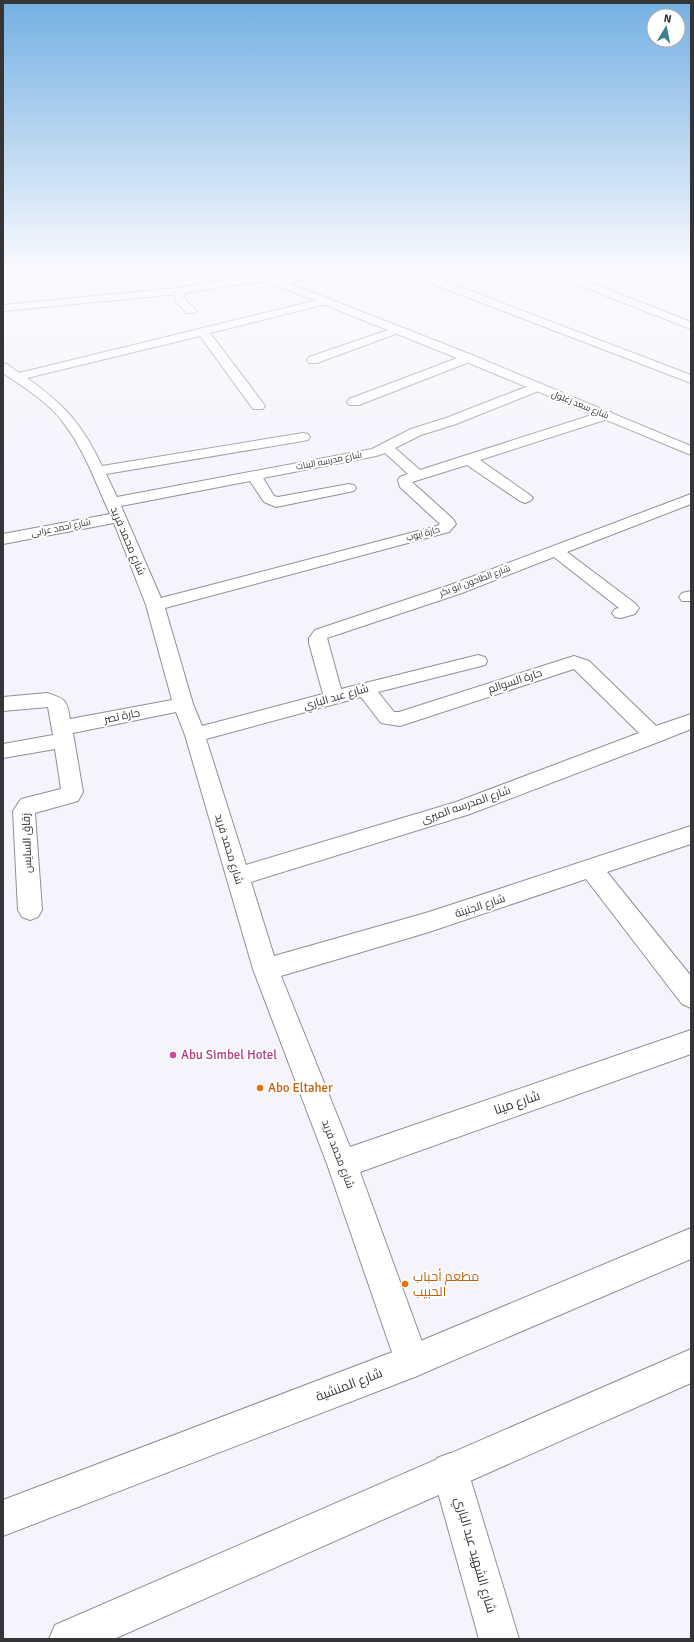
<svg xmlns="http://www.w3.org/2000/svg" width="694" height="1642" viewBox="0 0 694 1642" font-family="Signika,Cairo,sans-serif">
<style>
.green{fill:#cbedb2}
.lines{fill:none;stroke-linecap:round;stroke-linejoin:round}
.minor-casing{stroke:#908f97;stroke-width:2}
.tertiary-casing{stroke:#908f97;stroke-width:2}
.secondary-casing{stroke:#908f97;stroke-width:2}
.minor{fill:#fff;fill-rule:evenodd}
.tertiary{fill:#fff;fill-rule:evenodd}
.secondary{fill:#fff;fill-rule:evenodd}
.hotel-dot{fill:#d1479c;stroke:#fff;stroke-width:1.5}
.food-dot{fill:#e8710a;stroke:#fff;stroke-width:1.5}
.labels{text-anchor:middle;dominant-baseline:central;stroke-width:4;stroke-linejoin:round;paint-order:stroke}
.far-street-label{font-size:9px;fill:#353437;stroke:#fff}
.street-label{font-size:11px;fill:#353437;stroke:#fff}
.near-hotel-label{font-size:13px;fill:#b23c85;stroke:#fff;text-anchor:start}
.near-food-label{font-size:13px;fill:#c56008;stroke:#fff;text-anchor:start}
.near-street-label{font-size:13px;fill:#353437;stroke:#fff}
</style>
<rect width="100%" height="100%" fill="#f5f3fc"/>
<path class="green" d="M92 269H144L146 276 103 280 85 271Z
M78 273 95 281 39 286 36 285Z"/>
<g class="lines">
<defs>
<path id="minor" d="M311 269H327L326 271 285 285H277L276 283 277 281Z
M398 269H413L691 375V383L399 271Z
M541 269H556L691 322V329L542 271Z
M656 269H671L691 276V283L657 271Z
M178 288 183 291 186 301 197 311 195 313H187L176 302 173 291Z
M326 298 330 299 331 301 330 303 210 333 263 403 265 406 263 409H253L200 336 27 378C65 405 82 424 102 466L303 433 308 434 310 437 308 440 303 441 106 474 117 497 372 449 411 429 446 418 536 383 541 384 542 387 541 390 456 424 421 435 395 448 420 470 601 412H611L613 415 611 418 480 460 530 495 533 498 530 501 525 503 520 501 467 465 412 482 453 519 456 524 449 532 165 608 193 704 202 726 323 694 309 643V638L315 630 450 585 691 494V504L567 552 636 604 639 608 635 614 621 618 615 617 612 613 615 609 619 608 554 557 462 593 327 638 341 689 478 655 485 657 487 661 485 665 378 692 394 712H399L574 656 589 661 656 726 691 714V729L661 741 470 814 251 882 274 956 429 912 691 826V844L607 872 691 976V1008L682 1004 586 879 429 932 281 976 350 1147 691 1030V1054L360 1172 429 1361 424 1373 412 1378 400 1373 395 1361 327 1164 253 969 185 735 176 712 73 733 83 792 78 801 35 813 42 910 38 917 30 920 22 917 18 910 13 811 21 799 61 789 55 749 3 758V744L53 735 48 707 3 711V697L47 693C66 699 67 700 70 719L172 700 146 605 114 523 3 544V534L110 514C96 484 84 448 62 421 47 401 23 387 3 373V363L7 364 19 373ZM385 453 408 474 400 477 398 480 400 487 440 524 437 526 161 598 121 506 250 481 264 502 276 507 349 492 354 491 356 488 354 485 349 484 278 497 274 496 263 478 376 456ZM574 669 639 733 456 802 246 865 206 739 361 697 381 723 400 726Z
M397 327 401 328 403 330 401 332 317 363H309L307 360 309 357Z
M468 354 472 355 474 358 472 361 359 405H349L347 402 349 399Z
M691 591V601H682L679 597 682 593Z
M450 1453 463 1458 468 1471 519 1639H479L432 1471 437 1458Z"/>
<path id="tertiary" d="M268 275 472 355 691 446V455L464 361 264 280 263 278 264 276Z"/>
<path id="secondary" d="M274 269H284V272L278 277 263 282 247 283 178 294 3 311V305L178 288 233 279 227 275 232 272C247 276 260 281 274 271Z
M691 1228V1259L412 1378 3 1536V1500L411 1345Z
M691 1349V1383L114 1639H49L55 1625Z"/>
</defs>
<use href="#minor" class="minor-casing"/>
<use href="#tertiary" class="tertiary-casing"/>
<use href="#secondary" class="secondary-casing"/>
<use href="#minor" class="minor"/>
<use href="#tertiary" class="tertiary"/>
<use href="#secondary" class="secondary"/>
</g>
<linearGradient id="sky" x2="0" y2="1"><stop stop-color="#74b0e2"/><stop offset="0.54" stop-color="#fafafe"/><stop offset="1" stop-color="#fafafe" stop-opacity="0"/></linearGradient>
<rect width="694" height="499" fill="url(#sky)"/>
<circle class="hotel-dot" cx="173" cy="1055" r="4"/>
<g class="food-dot">
<circle cx="260" cy="1088" r="4"/>
<circle cx="405" cy="1284" r="4"/>
</g>
<g class="labels">
<g class="far-street-label">
<text transform="translate(580 405) rotate(22)">شارع سعد زغلول</text>
<text transform="translate(329 461) rotate(-11)">شارع مدرسه البنات</text>
<text transform="translate(61 528) rotate(-11)">شارع احمد عرابى</text>
<text transform="translate(423 534) rotate(-15)">حارة ايوب</text>
<text transform="translate(475 581) rotate(-20)">شارع الطاحون ابو بكر</text>
</g>
<g class="street-label">
<text transform="translate(128 541) rotate(67)">شارع محمد فريد</text>
<text transform="translate(515 681) rotate(-18)">حارة السوالم</text>
<text transform="translate(336 697) rotate(-16)">شارع عبد الباري</text>
<text transform="translate(122 716) rotate(-11)">حارة نصر</text>
<text transform="translate(466 805) rotate(-19)">شارع المدرسه الميرى</text>
<text transform="translate(27 843) rotate(-92)">زقاق السايس</text>
<text transform="translate(229 849) rotate(73)">شارع محمد فريد</text>
<text transform="translate(480 906) rotate(-18)">شارع الجنينة</text>
<text transform="translate(338 1154) rotate(69)">شارع محمد فريد</text>
</g>
<g class="near-hotel-label">
<text x="181" y="1055">Abu Simbel Hotel</text>
</g>
<g class="near-food-label">
<text x="268" y="1088">Abo Eltaher</text>
<text x="413" y="1277">مطعم أحباب<tspan x="413" dy="15">الحبيب</tspan></text>
</g>
<g class="near-street-label">
<text transform="translate(517 1103) rotate(-19)">شارع مينا</text>
<text transform="translate(349 1385) rotate(-21)">شارع المنشية</text>
<text transform="translate(475 1555) rotate(74)">شارع الشهيد عبد الباري</text>
</g>
</g>
<rect width="694" height="1642" fill="none" stroke="#353437" stroke-width="8"/>
<g transform="translate(666 28) rotate(10)"><circle r="19" fill="#ffffff" stroke="#aeaeaf"/>
<path d="M0-3L7 15L0 10L-7 15Z" fill="#3b828c"/>
<text y="-6" font-size="11" font-weight="bold" text-anchor="middle" fill="#353437">N</text>
</g>
</svg>
